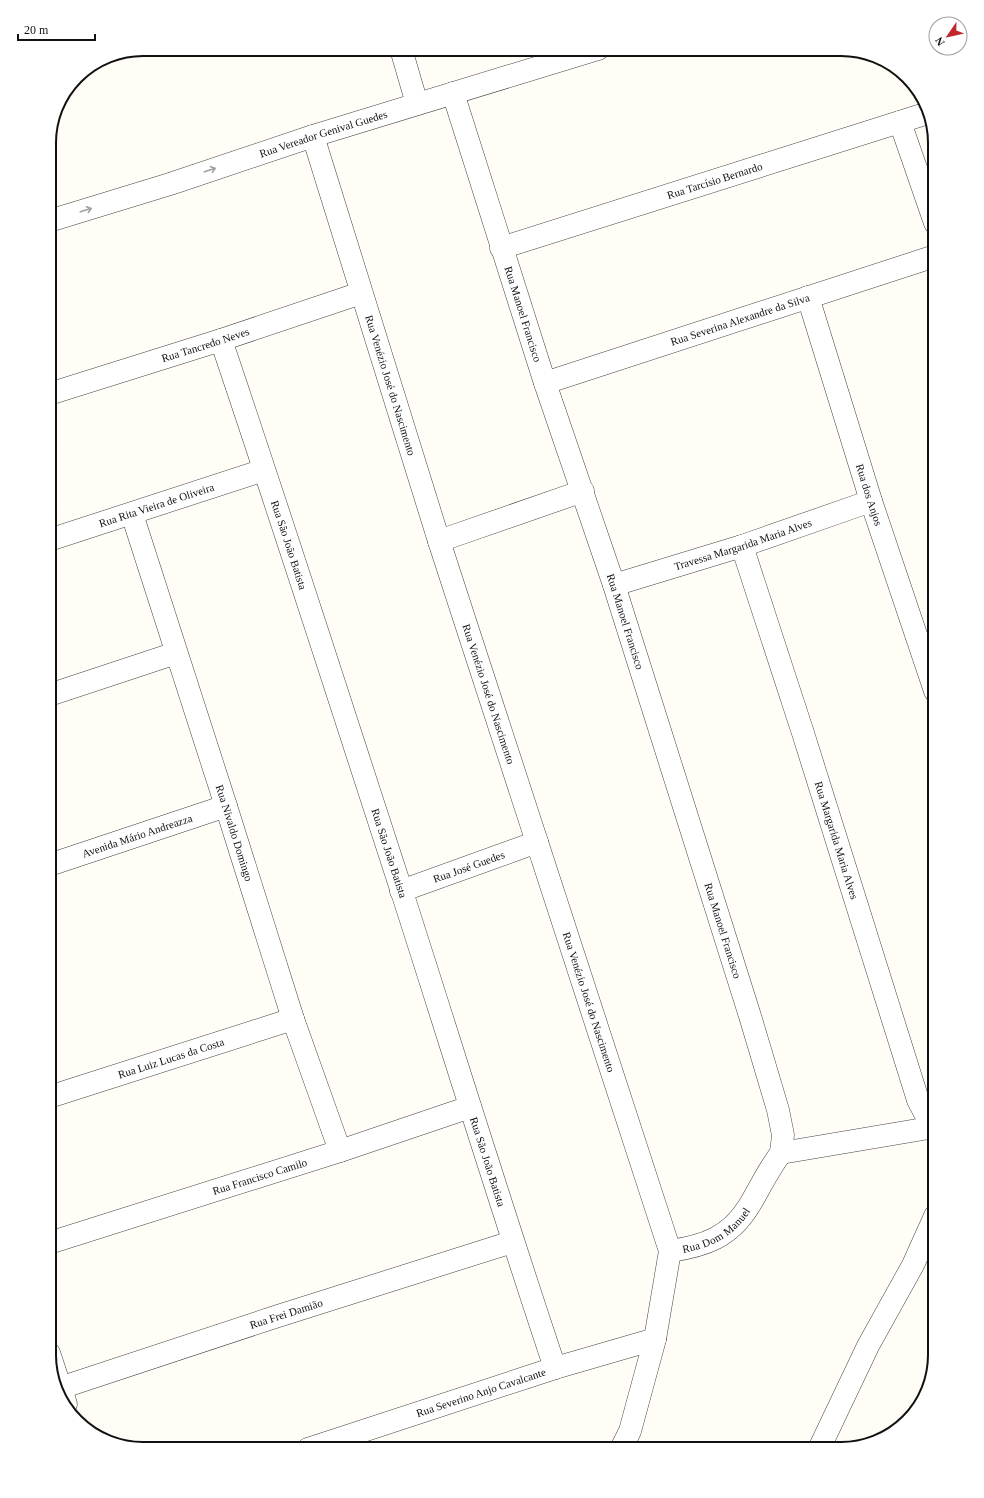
<svg xmlns="http://www.w3.org/2000/svg" width="984" height="1498" viewBox="0 0 984 1498" font-family="Georgia,serif">
<style>
.lines{fill:none;stroke-linecap:round;stroke-linejoin:round}
.minor-casing{stroke:#444;stroke-width:23}
.minor{stroke:#fff;stroke-width:22}
.oneway{stroke:#a0a0a0}
.labels{text-anchor:middle;dominant-baseline:central;stroke-width:4;stroke-linejoin:round;paint-order:stroke}
.street-label{font-size:11px;fill:#111;stroke:#fff}
.rim{fill:none;stroke:#111;stroke-width:2}
</style>
<rect width="100%" height="100%" fill="#fffdf5"/>
<g class="lines">
<defs>
<g id="minor">
<path d="M401 49 417 104"/>
<path id="s1" d="M453 93 545 383 614 585 750 1016 778 1110 783 1135 781 1153"/>
<path d="M900 122 935 223"/>
<path id="s2" d="M313 136 439 541 670 1251 655 1339 630 1431 621 1449"/>
<path id="s3" d="M49 221 170 184 313 136 598 49"/>
<path id="s4" d="M501 248 928 113"/>
<path id="s5" d="M808 297 871 501 935 691"/>
<path id="s6" d="M221 340C283 523 342 708 402 892 453 1051 502 1210 555 1368"/>
<path id="s7" d="M545 383 935 256"/>
<path id="s8" d="M49 394 221 340 361 293"/>
<path id="s9" d="M132 514 226 806 293 1019 340 1151"/>
<path id="s10" d="M49 540 264 470"/>
<path d="M439 541 583 491"/>
<path id="s11" d="M742 546 803 733 918 1100 935 1132"/>
<path id="s12" d="M614 585 742 546 871 501"/>
<path d="M49 695 176 653"/>
<path id="s13" d="M49 865 226 806"/>
<path id="s14" d="M401 891 537 842"/>
<path id="s15" d="M49 1097 293 1019"/>
<path id="s16" d="M49 1243 340 1151 470 1107"/>
<path id="s17" d="M670 1251C705 1246 730 1237 749 1206 760 1188 768 1170 781 1153L935 1127"/>
<path d="M49 1353 66 1404"/>
<path id="s18" d="M60 1388 275 1317 512 1242"/>
<path id="s19" d="M308 1449 555 1368 655 1339"/>
<path d="M819 1449 868 1346 913 1265 935 1216"/>
</g>
</defs>
<use href="#minor" class="minor-casing"/>
<use href="#minor" class="minor"/>
</g>
<defs><path id="oneway-shaft" d="M-6 0H5M1.5-3L5.5 0L1.5 3" fill="none" stroke-width="1.6" stroke-linecap="round" stroke-linejoin="round"/></defs>
<g class="oneway">
<use href="#oneway-shaft" transform="translate(210 170) rotate(-18)"/>
<use href="#oneway-shaft" transform="translate(86 210) rotate(-17)"/>
</g>
<g class="labels">
<g class="street-label">
<text stroke="none"><textPath href="#s3" startOffset="288">Rua Vereador Genival Guedes</textPath></text>
<text stroke="none"><textPath href="#s4" startOffset="224">Rua Tarcísio Bernardo</textPath></text>
<text stroke="none"><textPath href="#s1" startOffset="232">Rua Manoel Francisco</textPath></text>
<text stroke="none"><textPath href="#s7" startOffset="205">Rua Severina Alexandre da Silva</textPath></text>
<text stroke="none"><textPath href="#s8" startOffset="164">Rua Tancredo Neves</textPath></text>
<text stroke="none"><textPath href="#s2" startOffset="261">Rua Venézio José do Nascimento</textPath></text>
<text stroke="none"><textPath href="#s5" startOffset="207">Rua dos Anjos</textPath></text>
<text stroke="none"><textPath href="#s10" startOffset="113">Rua Rita Vieira de Oliveira</textPath></text>
<text stroke="none"><textPath href="#s12" startOffset="135">Travessa Margarida Maria Alves</textPath></text>
<text stroke="none"><textPath href="#s6" startOffset="216">Rua São João Batista</textPath></text>
<text stroke="none"><textPath href="#s1" startOffset="556">Rua Manoel Francisco</textPath></text>
<text stroke="none"><textPath href="#s2" startOffset="585">Rua Venézio José do Nascimento</textPath></text>
<text stroke="none"><textPath href="#s9" startOffset="335">Rua Nivaldo Domingo</textPath></text>
<text stroke="none"><textPath href="#s13" startOffset="93">Avenida Mário Andreazza</textPath></text>
<text stroke="none"><textPath href="#s11" startOffset="309">Rua Margarida Maria Alves</textPath></text>
<text stroke="none"><textPath href="#s6" startOffset="540">Rua São João Batista</textPath></text>
<text stroke="none"><textPath href="#s14" startOffset="72">Rua José Guedes</textPath></text>
<text stroke="none"><textPath href="#s1" startOffset="880">Rua Manoel Francisco</textPath></text>
<text stroke="none"><textPath href="#s2" startOffset="909">Rua Venézio José do Nascimento</textPath></text>
<text stroke="none"><textPath href="#s15" startOffset="128">Rua Luiz Lucas da Costa</textPath></text>
<text stroke="none"><textPath href="#s6" startOffset="864">Rua São João Batista</textPath></text>
<text stroke="none"><textPath href="#s16" startOffset="221">Rua Francisco Camilo</textPath></text>
<text stroke="none"><textPath href="#s17" startOffset="52">Rua Dom Manuel</textPath></text>
<text stroke="none"><textPath href="#s18" startOffset="238">Rua Frei Damião</textPath></text>
<text stroke="none"><textPath href="#s19" startOffset="182">Rua Severino Anjo Cavalcante</textPath></text>
</g>
</g>
<path d="M0 0H984V1498H0ZM143 56H841A87 87 0 0 1 928 143V1355A87 87 0 0 1 841 1442H143A87 87 0 0 1 56 1355V143A87 87 0 0 1 143 56Z" fill="#fff" fill-rule="evenodd"/>
<path class="rim" d="M143 56H841A87 87 0 0 1 928 143V1355A87 87 0 0 1 841 1442H143A87 87 0 0 1 56 1355V143A87 87 0 0 1 143 56Z"/>
<g transform="translate(948 36) rotate(236)"><circle r="19" fill="#ffffff" stroke="#a0a0a0"/>
<path d="M0-3L7 15L0 10L-7 15Z" fill="#c4262e"/>
<text y="-6" font-size="11" font-weight="bold" text-anchor="middle" fill="#111111">N</text>
</g>
<path d="M18 34v6h77v-6" fill="none" stroke="#111111" stroke-width="2"/>
<text x="24" y="34" font-size="12" fill="#111111" stroke="#ffffff" stroke-width="3" paint-order="stroke">20 m</text>
</svg>
